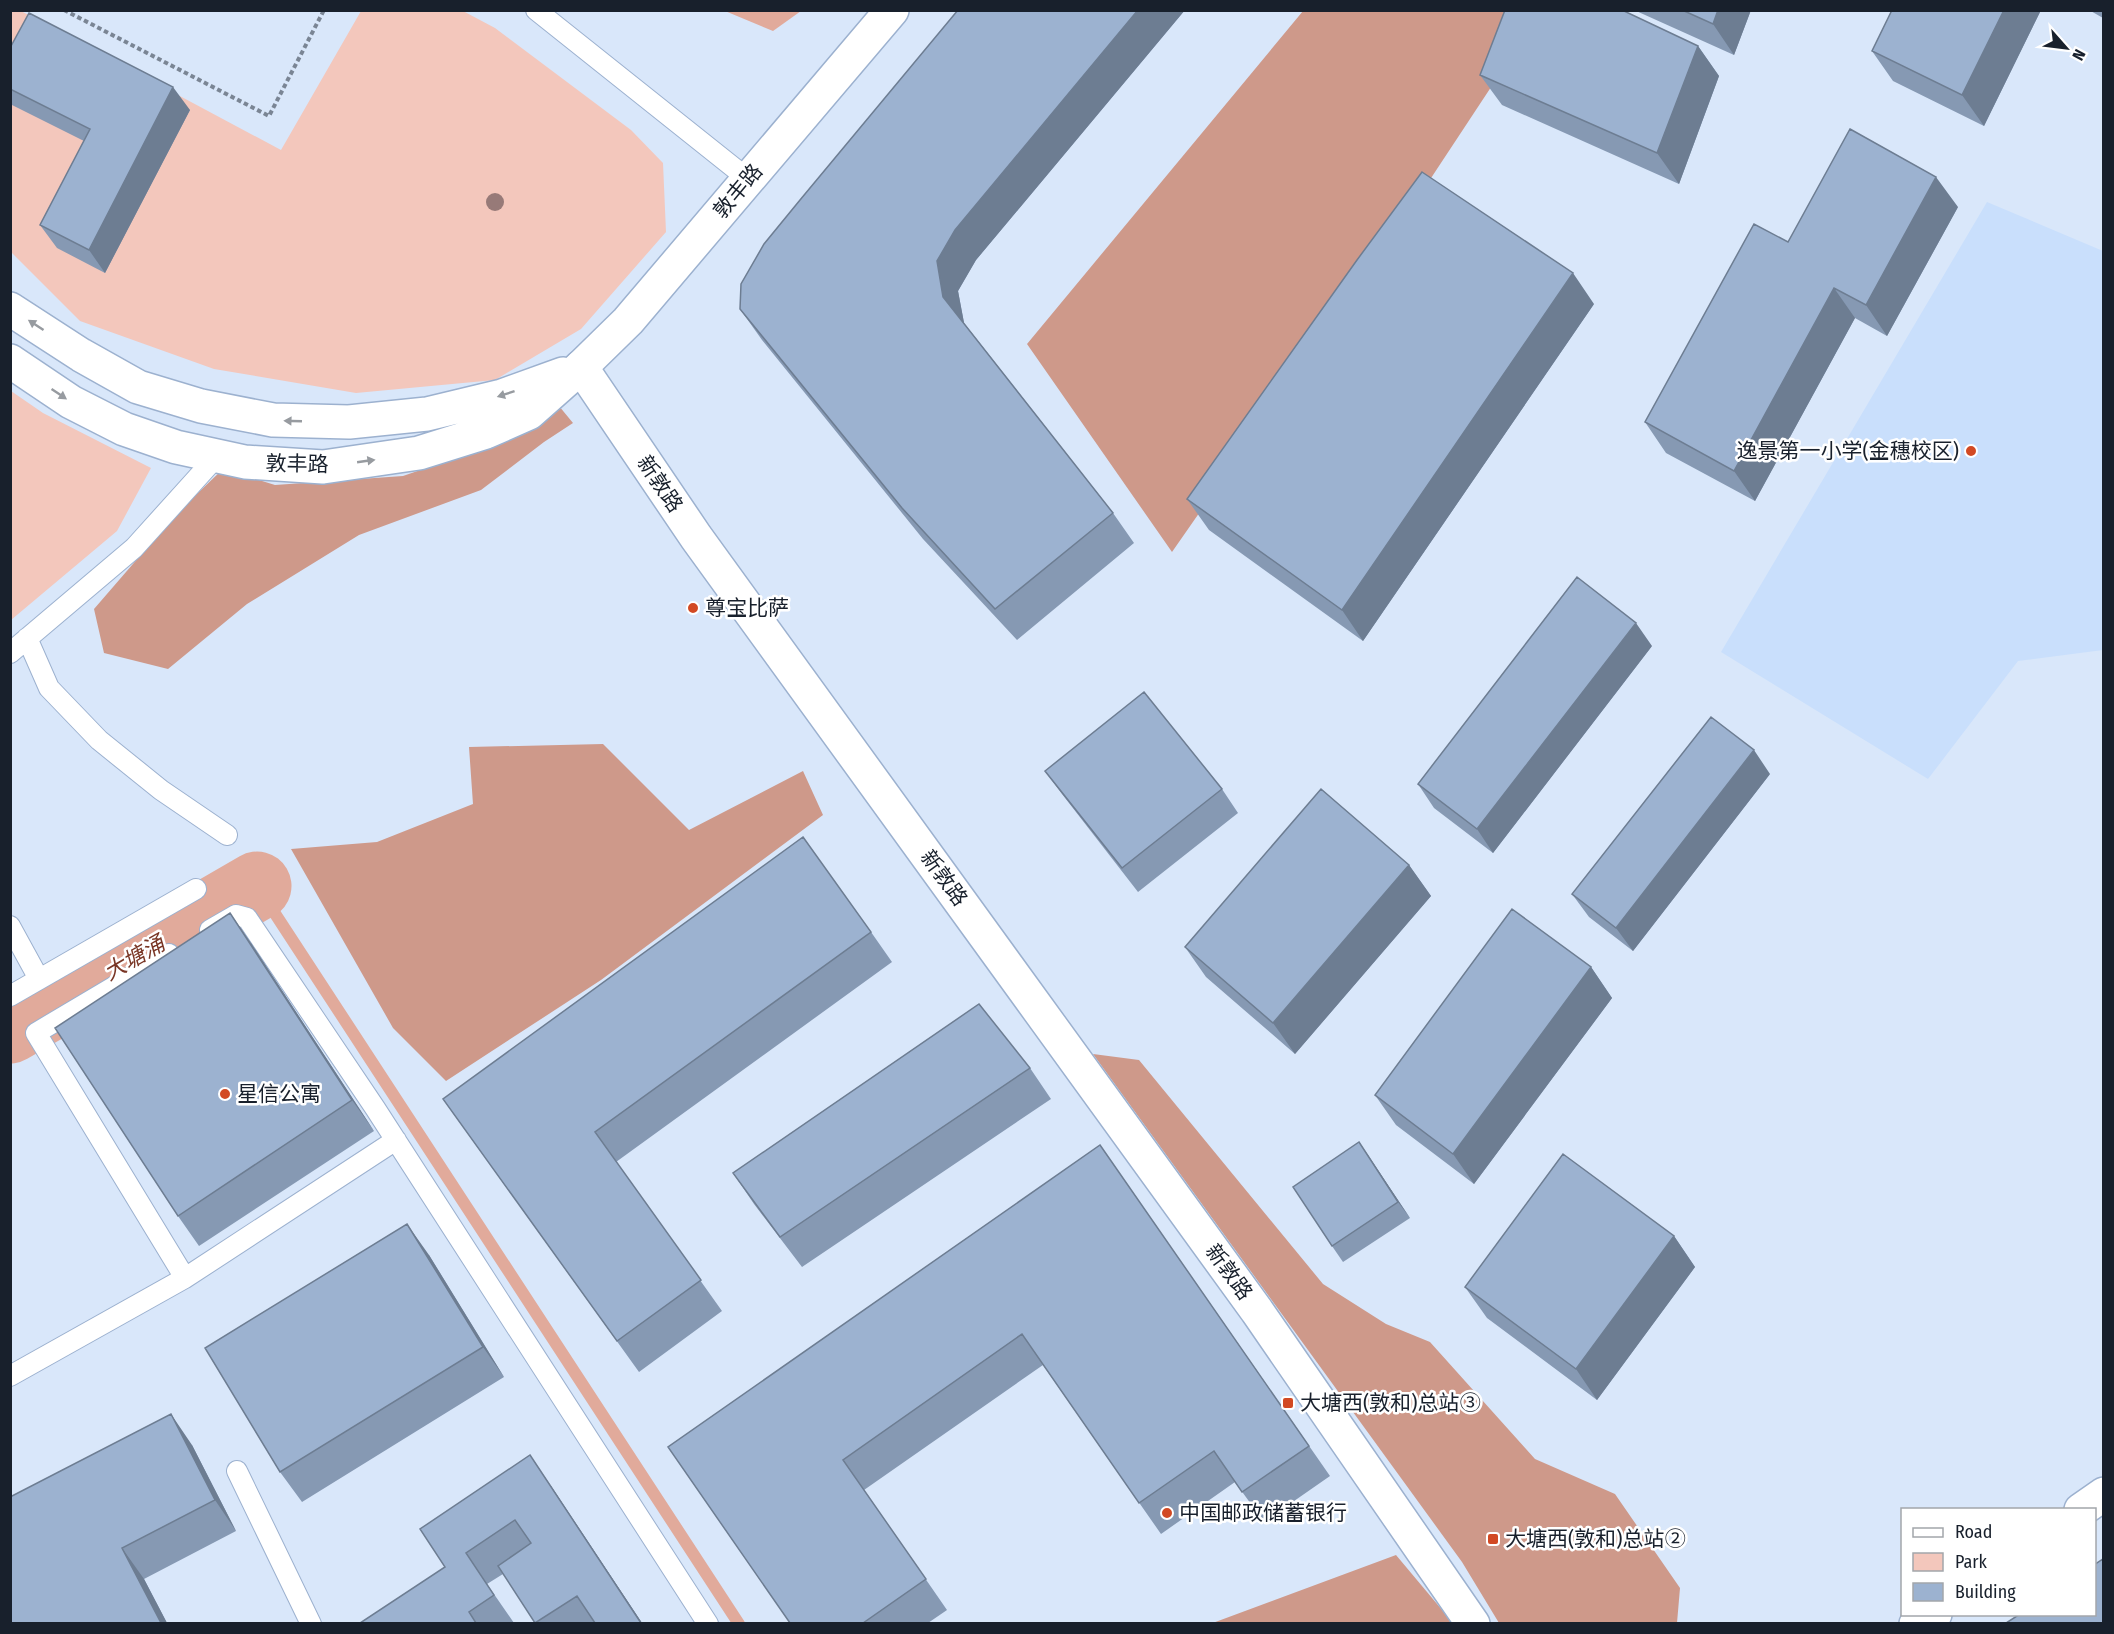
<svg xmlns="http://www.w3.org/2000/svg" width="2114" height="1634" viewBox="0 0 2114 1634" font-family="'Fira Sans Condensed','Noto Sans SC',sans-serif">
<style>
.built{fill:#c9dffc}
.green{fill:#f3c7bc}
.forest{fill:#ce998a}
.water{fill:#e1aa9b}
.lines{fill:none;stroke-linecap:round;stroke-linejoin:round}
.stream{stroke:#e1aa9b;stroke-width:12}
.river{stroke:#e1aa9b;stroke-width:69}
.service-casing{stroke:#9cb1cf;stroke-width:22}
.minor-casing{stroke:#9cb1cf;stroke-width:36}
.tertiary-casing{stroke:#9cb1cf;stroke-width:36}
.path{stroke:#7a8594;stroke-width:4;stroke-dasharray:4.5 3;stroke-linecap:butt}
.service{stroke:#fff;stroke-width:20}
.minor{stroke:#fff;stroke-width:33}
.tertiary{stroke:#fff;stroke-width:33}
.tree{fill:#977a78}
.wall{fill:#8699b3}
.shaded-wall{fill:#6d7d92}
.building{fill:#9cb2d0;stroke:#6d7d92;stroke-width:1.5}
.oneway{fill:#979ba0}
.poi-dot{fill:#d24923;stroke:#fff;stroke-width:2}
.labels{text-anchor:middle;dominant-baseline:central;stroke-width:5;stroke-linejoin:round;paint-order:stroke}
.street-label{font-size:21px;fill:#18202c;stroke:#fff}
.poi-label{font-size:21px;fill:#18202c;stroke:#fff;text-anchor:start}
.water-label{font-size:22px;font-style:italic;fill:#793625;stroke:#fff}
</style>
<rect width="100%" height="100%" fill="#d9e7fa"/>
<path class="built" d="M1987 202 2103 251V650L2018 661 1928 779 1721 652Z"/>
<path class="green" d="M10 11H21L281 150 361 11H463L495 28 631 130 663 163 666 232 581 329 495 380 356 393 214 369 80 321 11 252Z
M11 391 43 413 151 468 117 531 11 620Z"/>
<path class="forest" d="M1303 11H1524L1501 72 1404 219 1172 552 1027 344Z
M559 406 573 423 544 442 481 490 359 535 247 604 168 669 104 653 94 609 177 513 223 469 275 485 403 476 496 444Z
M603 744 689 830 803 771 823 815 601 980 446 1081 393 1028 291 849 377 842 473 804 469 747Z
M1093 1054 1139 1060 1323 1284 1386 1324 1430 1342 1535 1459 1615 1494 1680 1588 1677 1623H1499L1462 1562Z
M1396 1555 1453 1623 1210 1624Z"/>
<path class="water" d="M725 11 801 10V11L773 31Z"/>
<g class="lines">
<path class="stream" d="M257 886 739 1624"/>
<path class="river" d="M10 1029 257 886"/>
<defs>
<path id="service" d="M536 10 748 179
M27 638 49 688 99 740 161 790 227 835
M10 653 134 548 217 456
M10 926 39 979
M210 930 236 915 247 918 375 1108 708 1624
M169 954 36 1033 185 1278 396 1140
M10 996 196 889
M10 1376 185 1278
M237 1471 311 1624"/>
<path id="minor" d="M581 367 696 537 1257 1311 1473 1624"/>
<path id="tertiary" d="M10 309 81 355 138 387 201 406 273 420 349 422 427 414 502 396 563 374
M10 361 71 402 124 429 176 447 245 462 323 467 419 453 486 432 529 413 581 367 628 321 892 10
M2081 1510 2104 1494
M1916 1624 1935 1614"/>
</defs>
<use href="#service" class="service-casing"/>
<use href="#minor" class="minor-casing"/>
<use href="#tertiary" class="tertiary-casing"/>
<path class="path" d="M64 10 269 116 324 10"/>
<use href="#service" class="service"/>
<use href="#minor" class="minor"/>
<use href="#tertiary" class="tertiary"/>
</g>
<circle class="tree" cx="495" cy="202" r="9"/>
<path class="wall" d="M958 10H1185L976 260 958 291 964 323 1113 513 1134 543 1017 640 923 539 762 340 740 309Z
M1634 10H1751L1734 55Z
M1892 10H2041L1984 126 1893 81 1872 51Z
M2089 10H2103V18Z
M1698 46 1719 76 1679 184 1502 105 1480 75Z
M10 48 190 110 105 273 57 248 40 225 84 141 10 104Z
M1958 207 1887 336 1855 318 1755 501 1666 453 1645 422 1788 242Z
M1594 304 1363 641 1209 530 1187 499Z
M1652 646 1493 853 1434 808 1418 784Z
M1045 771 1222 789 1238 813 1138 892 1062 794Z
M1770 774 1633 951 1589 917 1572 894Z
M1409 865 1431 896 1295 1054 1206 977 1185 947Z
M871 932 892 962 616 1162 722 1311 639 1372 443 1099Z
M251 943 374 1131 199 1246 178 1216Z
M1591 967 1612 998 1474 1184 1396 1125 1375 1095Z
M1030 1068 1051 1099 802 1267 754 1204 733 1173Z
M1359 1142 1410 1218 1343 1262 1332 1246Z
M1100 1145 1330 1476 1264 1522 1235 1482 1161 1534 1043 1365 864 1490 947 1610 928 1623H790L668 1447Z
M1674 1236 1695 1267 1597 1400 1487 1318 1465 1287Z
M429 1255 504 1377 302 1502 280 1472Z
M192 1445 236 1531 144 1579 167 1623H10Z
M551 1486 642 1623H536L503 1574 487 1584 514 1623H360L445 1567Z"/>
<path class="shaded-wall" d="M1138 10H1185L976 260 958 291 965 328 943 297 937 261 955 230Z
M1718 10H1751L1734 55 1713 24Z
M2004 10H2041L1984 126 1962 95Z
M1698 46 1719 76 1679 184 1657 153Z
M173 87 190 110 105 273 89 250Z
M1936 177 1958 207 1887 336 1866 305Z
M1573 273 1594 304 1363 641 1342 610Z
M1834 288 1855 318 1755 501 1734 471Z
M1636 623 1652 646 1493 853 1477 829Z
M1754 750 1770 774 1633 951 1616 928Z
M1409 865 1431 896 1295 1054 1273 1023Z
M230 913 251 943 374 1131 352 1100Z
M1591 967 1612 998 1474 1184 1453 1154Z
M1359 1142 1370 1158 1410 1218 1398 1202Z
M407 1224 429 1255 504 1377 483 1347Z
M1674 1236 1695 1267 1597 1400 1576 1369Z
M171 1414 192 1445 236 1531 215 1500Z
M530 1455 551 1486 642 1623H641Z
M122 1548 144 1579 167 1623H161Z"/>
<path class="building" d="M958 10H1138L955 230 937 261 943 297 1113 513 995 609 902 508 740 309 741 284 764 244 800 200Z
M1505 10H1622L1698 46 1657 153 1480 75Z
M1682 10H1718L1713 24Z
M1892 10H2004L1962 95 1872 51Z
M29 13 173 87 89 250 40 225 90 129 10 89V48Z
M1850 129 1936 177 1866 305 1834 288 1734 471 1645 422 1754 224 1788 242Z
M1422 172 1573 273 1342 610 1187 499 1357 260Z
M1577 577 1636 623 1477 829 1418 784Z
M1144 692 1222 789 1122 868 1045 771Z
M1711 717 1754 750 1616 928 1572 894Z
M1321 789 1409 865 1273 1023 1185 947Z
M803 837 871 932 595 1132 701 1280 617 1341 443 1099Z
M1512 909 1591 967 1453 1154 1375 1095Z
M230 913 352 1100 178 1216 55 1028Z
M979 1004 1030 1068 780 1237 733 1173Z
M1359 1142 1398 1202 1332 1246 1293 1187Z
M1100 1145 1309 1446 1242 1492 1214 1451 1139 1503 1022 1334 843 1460 926 1579 863 1623H790L668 1447Z
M1563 1154 1674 1236 1576 1369 1465 1287Z
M407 1224 483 1347 280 1472 205 1348Z
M171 1414 215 1500 122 1548 161 1623H10V1497Z
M530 1455 641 1623H595L577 1596 535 1623 498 1566 531 1543 515 1520 466 1553 494 1595 469 1612 476 1623H360L445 1567 420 1529Z
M2103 1559V1623H2006L2020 1614H2094V1565Z"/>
<defs><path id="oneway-solid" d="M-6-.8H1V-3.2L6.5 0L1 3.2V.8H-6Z" transform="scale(1.5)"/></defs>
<g class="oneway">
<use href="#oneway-solid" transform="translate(36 325) rotate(-147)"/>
<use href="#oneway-solid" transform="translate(59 394) rotate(34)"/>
<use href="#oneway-solid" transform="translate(506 394) rotate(162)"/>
<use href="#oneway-solid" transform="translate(293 421) rotate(-178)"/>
<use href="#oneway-solid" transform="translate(366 461) rotate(-8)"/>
</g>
<g class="poi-dot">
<circle cx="1971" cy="451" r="6"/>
<circle cx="693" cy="608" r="6"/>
<circle cx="225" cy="1094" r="6"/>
<rect x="1282" y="1397" width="12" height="12" rx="3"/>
<circle cx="1167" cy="1513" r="6"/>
<rect x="1487" y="1533" width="12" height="12" rx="3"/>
</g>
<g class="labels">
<g class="street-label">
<text transform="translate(738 191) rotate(-50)">敦丰路</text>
<text transform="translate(297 464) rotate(1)">敦丰路</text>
<text transform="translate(660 484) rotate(56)">新敦路</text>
<text transform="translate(944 878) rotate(54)">新敦路</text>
<text transform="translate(1229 1272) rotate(54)">新敦路</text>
</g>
<g class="poi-label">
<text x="1959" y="451" text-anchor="end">逸景第一小学(金穗校区)</text>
<text x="705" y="608">尊宝比萨</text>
<text x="237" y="1094">星信公寓</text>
<text x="1300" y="1403">大塘西(敦和)总站③</text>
<text x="1179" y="1513">中国邮政储蓄银行</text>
<text x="1505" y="1539">大塘西(敦和)总站②</text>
</g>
<g class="water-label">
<text transform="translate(134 958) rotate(-30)">大塘涌</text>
</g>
</g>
<rect width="2114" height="1634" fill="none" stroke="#18202c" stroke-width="24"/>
<rect x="1901" y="1508" width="195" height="108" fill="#ffffff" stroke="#a3a6ab" stroke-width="1.5"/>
<rect x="1913" y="1528" width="30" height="9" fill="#ffffff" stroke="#a3a6ab" stroke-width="1.5"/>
<text x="1955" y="1538" font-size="18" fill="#18202c">Road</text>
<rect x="1913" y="1553" width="30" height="18" fill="#f3c7bc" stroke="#a3a6ab" stroke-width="1.5"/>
<text x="1955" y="1568" font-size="18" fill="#18202c">Park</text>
<rect x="1913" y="1583" width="30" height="18" fill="#9cb2d0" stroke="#a3a6ab" stroke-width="1.5"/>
<text x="1955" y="1598" font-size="18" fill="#18202c">Building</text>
<g transform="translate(2066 48) rotate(118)" stroke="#ffffff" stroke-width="4.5" paint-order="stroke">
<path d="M0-4.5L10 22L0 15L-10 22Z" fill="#18202c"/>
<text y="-9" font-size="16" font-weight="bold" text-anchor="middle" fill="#18202c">N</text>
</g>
</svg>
